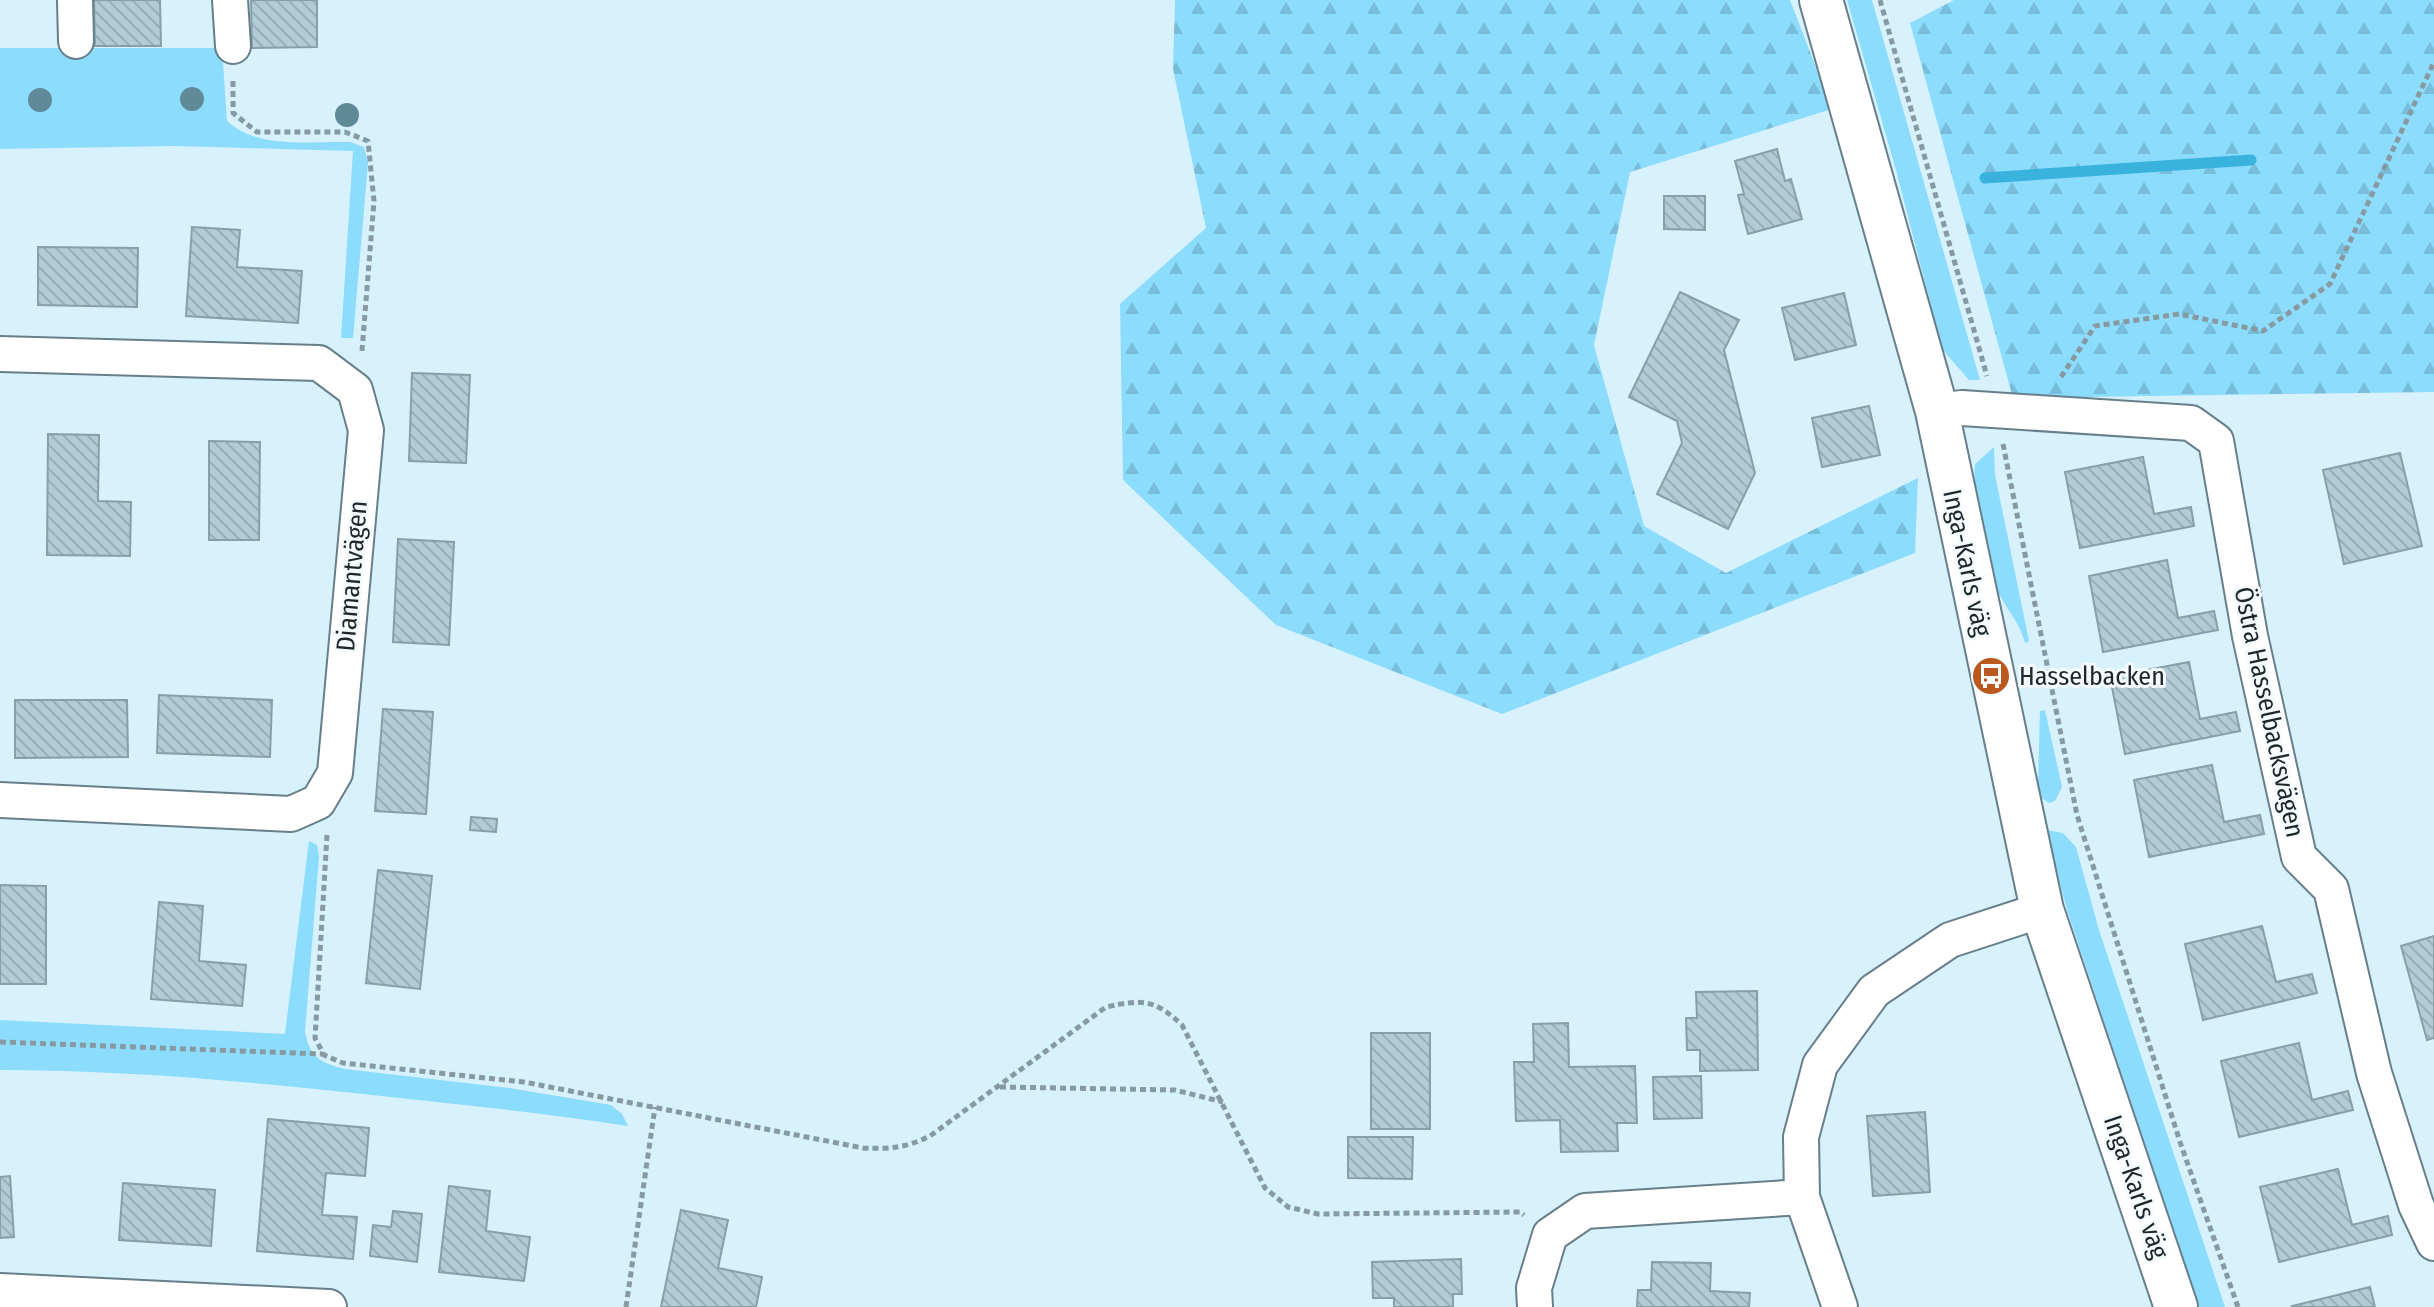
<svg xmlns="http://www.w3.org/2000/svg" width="2434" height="1307" viewBox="0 0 2434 1307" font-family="'Fira Sans Condensed',sans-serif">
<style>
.grass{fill:#8cdcfe}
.forest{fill:url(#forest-firs)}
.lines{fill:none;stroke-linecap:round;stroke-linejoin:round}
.stream{stroke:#3ab2de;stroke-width:11}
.building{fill:url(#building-back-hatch);stroke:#879faa;stroke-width:2}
.minor-casing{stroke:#687f8a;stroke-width:38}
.tertiary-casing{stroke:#687f8a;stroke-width:46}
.path{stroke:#879aa2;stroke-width:5;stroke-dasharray:6 4;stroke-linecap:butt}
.minor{stroke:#fff;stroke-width:34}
.tertiary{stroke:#fff;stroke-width:42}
.tree{fill:#618a99}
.labels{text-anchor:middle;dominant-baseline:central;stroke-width:6;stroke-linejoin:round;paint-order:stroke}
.street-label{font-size:26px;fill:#1d272b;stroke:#f5fbfd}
.poi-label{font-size:26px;fill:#1d272b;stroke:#f5fbfd;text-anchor:start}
</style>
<defs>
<pattern id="forest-firs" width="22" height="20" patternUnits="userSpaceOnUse" patternTransform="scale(2)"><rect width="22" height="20" fill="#8cdcfe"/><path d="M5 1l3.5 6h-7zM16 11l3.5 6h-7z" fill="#78bdda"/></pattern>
<pattern id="building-back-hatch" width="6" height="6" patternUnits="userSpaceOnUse" patternTransform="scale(2)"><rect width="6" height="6" fill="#b2ccd7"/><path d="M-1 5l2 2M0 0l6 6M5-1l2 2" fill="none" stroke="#99afb9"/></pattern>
</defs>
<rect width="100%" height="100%" fill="#d7f1fd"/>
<path class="grass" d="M1847 0H1872L1980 380H1969L1942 349 1896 170Z
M0 48H222L227 121C259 150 310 141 350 142L364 147 368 163 353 338H341L353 151 175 146 0 149Z
M1994 447 1995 475 2029 641 2025 643C2020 624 2011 615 2002 599 1982 567 1972 501 1975 464Z
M2045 710 2062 787 2055 801 2049 803 2039 796 2038 785 2040 711Z
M2046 830 2063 833 2076 847 2099 930 2225 1307H2199L2067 910Z
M309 841 317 845 319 857 305 1031C309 1057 321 1063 345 1069L509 1088 611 1105 622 1114 628 1126C540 1112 452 1104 363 1094 243 1081 121 1070 0 1070V1020L285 1034Z"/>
<path class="forest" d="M1175 0H1790L1832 109 1630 172 1594 345 1644 526 1726 573 1918 478 1915 553 1502 714 1276 625 1123 480 1120 304 1206 228 1173 69Z
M1954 0H2434V392L2013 398 1910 23Z"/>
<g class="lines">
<path class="stream" d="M1985 178 2251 160"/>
</g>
<path class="building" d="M94 0H160L161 46H95Z
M251 0H317V47L252 48Z
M1777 149 1785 181 1791 179 1802 219 1748 234 1738 195 1744 194 1735 161Z
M1664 196H1705V230L1664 229Z
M192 227 240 230 237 267 302 271 298 323 186 316Z
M38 247 138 248 137 307 38 305Z
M1680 292 1739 320 1724 350 1755 473 1728 529 1657 494 1682 443 1677 421 1629 397Z
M1844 293 1856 345 1795 360 1782 308Z
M412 373 470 375 466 463 409 461Z
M1869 406 1880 455 1822 467 1812 418Z
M48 434 99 435 98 501 131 502 130 556 47 555Z
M209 441 260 442 259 540H209Z
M2400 453 2422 546 2344 564 2323 470Z
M2143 457 2154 514 2191 507 2194 526 2080 548 2065 472Z
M398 539 454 542 449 645 393 642Z
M2167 560 2178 618 2214 611 2218 630 2103 652 2089 576Z
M2189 662 2200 719 2236 712 2240 731 2125 754 2110 677Z
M159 695 272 700 270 757 157 753Z
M15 700H127L128 757 15 758Z
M383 709 433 712 426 814 375 811Z
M2212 765 2224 822 2260 815 2264 834 2149 857 2134 780Z
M471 817 497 819 496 832 470 830Z
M378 870 432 876 420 989 366 983Z
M0 885 46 886V984H0Z
M159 902 203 906 199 961 246 965 242 1006 151 999Z
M2262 926 2276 982 2312 974 2317 993 2203 1020 2185 944Z
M2434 936V1038L2427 1040 2401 946Z
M1757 991 1758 1070 1700 1071V1050H1687L1686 1018H1697L1696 992Z
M1568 1023 1569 1067 1635 1066 1637 1123H1617L1618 1151 1561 1152 1560 1120 1516 1121 1514 1062H1534L1533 1024Z
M1371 1033H1430V1129H1371Z
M2299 1043 2312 1100 2348 1091 2353 1110 2239 1137 2221 1061Z
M1701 1076 1702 1118 1654 1119 1653 1077Z
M1925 1112 1930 1192 1873 1196 1867 1116Z
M268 1119 369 1128 365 1176 326 1173 322 1215 357 1217 353 1259 257 1251Z
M1348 1137H1413L1412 1179 1348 1178Z
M2338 1169 2352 1225 2388 1216 2392 1235 2279 1262 2260 1187Z
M10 1176 14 1237 0 1238V1177Z
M123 1183 215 1190 211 1246 119 1240Z
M449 1186 490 1191 486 1231 530 1237 524 1281 439 1272Z
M681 1210 728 1220 718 1268 762 1277 756 1307H661Z
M393 1211 422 1214 417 1262 370 1256 373 1225 391 1227Z
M1461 1259 1462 1294H1453V1307H1394V1298H1373L1372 1262Z
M1652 1262 1711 1263 1710 1291 1750 1293 1749 1307H1637L1638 1290H1651Z
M2370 1287 2375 1307H2293L2292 1306Z"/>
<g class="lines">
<defs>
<path id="minor" d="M75 0 76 41
M230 0 233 46
M0 354 319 363 355 390 366 430 335 773 318 802 291 814 0 800
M1937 411 1962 408 2191 423 2216 441 2250 636 2299 857 2331 889 2374 1073 2416 1205 2434 1243
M0 1291 329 1307
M1535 1307 1534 1288 1550 1235 1585 1211 1802 1197
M1840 1307 1802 1197 1801 1137 1820 1065 1874 991 1950 940 2042 910"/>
<path id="tertiary" d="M1821 0 1937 411 2042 910 2176 1307"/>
</defs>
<use href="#minor" class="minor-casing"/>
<use href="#tertiary" class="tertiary-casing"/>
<path class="path" d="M1880 0 1987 376
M233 81V113L257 132H345L368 141 374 201 362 351
M2061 377 2095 326 2179 314 2263 331 2330 284 2434 62
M2003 444 2077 815 2180 1142 2238 1307
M327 835 315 1038 324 1055 343 1063 524 1082 863 1148C890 1149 906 1148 930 1136L1106 1007C1143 999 1154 999 1182 1025L1265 1188 1288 1207 1318 1214 1520 1212 1524 1215
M0 1042 323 1054
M1000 1087 1175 1090 1223 1102
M626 1307 655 1107"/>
<use href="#minor" class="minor"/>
<use href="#tertiary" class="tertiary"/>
</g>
<g class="tree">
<circle cx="192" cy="99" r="12"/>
<circle cx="40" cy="100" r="12"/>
<circle cx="347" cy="115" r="12"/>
</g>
<defs>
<symbol id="bus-disc" viewBox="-11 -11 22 22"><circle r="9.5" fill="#bb581e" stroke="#f5fbfd"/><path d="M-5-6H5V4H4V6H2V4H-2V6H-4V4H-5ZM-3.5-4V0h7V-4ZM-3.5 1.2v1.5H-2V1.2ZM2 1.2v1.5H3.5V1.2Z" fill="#fff"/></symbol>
</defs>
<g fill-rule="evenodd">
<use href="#bus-disc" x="1969" y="654" width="44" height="44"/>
</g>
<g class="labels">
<g class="street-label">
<text transform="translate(1967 563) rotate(78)">Inga-Karls väg</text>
<text transform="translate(352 576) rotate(-85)">Diamantvägen</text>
<text transform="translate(2269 712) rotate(78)">Östra Hasselbacksvägen</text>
<text transform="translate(2136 1187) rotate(71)">Inga-Karls väg</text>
</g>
<g class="poi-label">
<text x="2019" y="676">Hasselbacken</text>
</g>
</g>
</svg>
